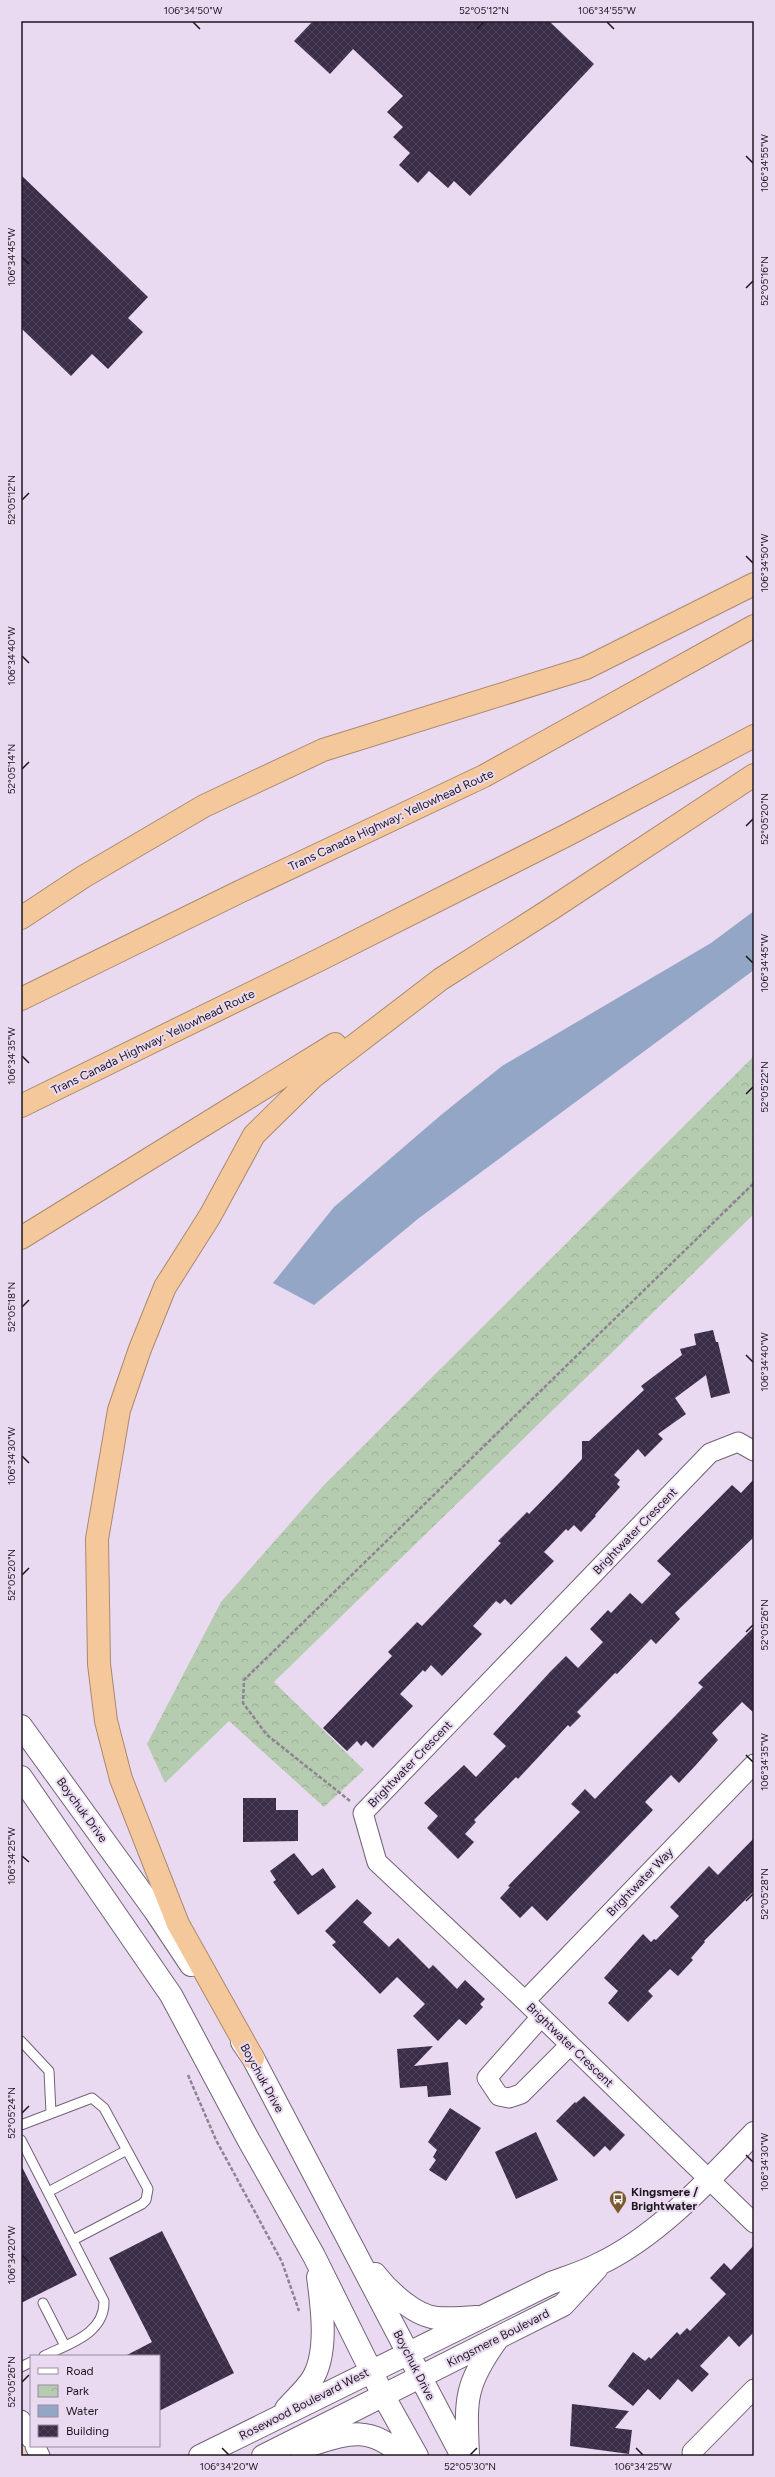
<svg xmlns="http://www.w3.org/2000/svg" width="775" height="2477" viewBox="0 0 775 2477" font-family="Figtree,sans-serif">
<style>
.commercial{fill:#ead0ca}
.park{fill:url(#park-crowns)}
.water{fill:#93a6c5}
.building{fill:url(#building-cross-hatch)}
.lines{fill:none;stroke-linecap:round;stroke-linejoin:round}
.lane-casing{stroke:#726377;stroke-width:11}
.street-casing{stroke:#726377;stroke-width:21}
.secondary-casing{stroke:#726377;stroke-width:24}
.highway-casing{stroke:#a98a70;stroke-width:24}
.path{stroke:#8e8393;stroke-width:2.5;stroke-dasharray:4 2;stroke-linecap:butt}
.lane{stroke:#fff;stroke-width:9}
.street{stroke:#fff;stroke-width:19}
.secondary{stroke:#fff;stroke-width:22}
.highway{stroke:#f5c89b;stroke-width:22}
.ticks{fill:none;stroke:#1d171f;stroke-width:1.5}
.labels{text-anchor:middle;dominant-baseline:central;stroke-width:4;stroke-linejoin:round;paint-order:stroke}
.street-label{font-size:12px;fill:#1d171f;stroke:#eadaf1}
.poi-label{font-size:12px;font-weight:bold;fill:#1d171f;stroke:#eadaf1;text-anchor:start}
.neatline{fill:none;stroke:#1d171f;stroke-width:1.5}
.ticks-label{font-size:10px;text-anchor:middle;fill:#1d171f}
</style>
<defs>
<pattern id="park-crowns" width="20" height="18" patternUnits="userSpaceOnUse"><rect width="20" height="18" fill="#b6ccb0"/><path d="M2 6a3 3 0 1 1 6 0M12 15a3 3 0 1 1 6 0" fill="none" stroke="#9cae97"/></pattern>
<pattern id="building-cross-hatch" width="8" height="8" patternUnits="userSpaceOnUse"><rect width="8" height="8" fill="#3a2d48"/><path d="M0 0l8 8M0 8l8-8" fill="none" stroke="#4d4259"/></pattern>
</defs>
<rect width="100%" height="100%" fill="#eadaf1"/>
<path class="commercial" d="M21 2420 40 2456H21Z"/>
<path class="park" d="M754 1056V1214L274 1682 364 1770 324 1807 229 1721 165 1783 147 1744 221 1602 323 1486Z"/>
<path class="water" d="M754 911V970L419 1218 314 1305 273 1283 334 1207 441 1115 502 1066 711 943Z"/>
<path class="building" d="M313 21H549L594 64 470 196 454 181 448 188 429 171 418 183 399 165 410 153 393 137 403 127 387 112 403 96 353 49 330 74 294 41Z
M21 175 148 297 128 318 143 332 108 369 92 354 71 376 21 328Z
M713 1330 716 1342H718L730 1393 711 1398 706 1375 675 1398 686 1414 658 1434 663 1439 645 1457 638 1449 614 1475 620 1480 617 1484 620 1487 595 1515 596 1516 581 1532 574 1525 568 1531 566 1529 544 1552 554 1561 511 1605 505 1599 500 1604 496 1601 473 1626 482 1634 442 1676 431 1665 425 1672 423 1670 400 1694 413 1706 373 1748 366 1741 361 1746 357 1741 347 1751 323 1728 392 1656 388 1652 417 1622 422 1626 501 1543 498 1541 527 1512 529 1514 565 1477 582 1459V1441H589L644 1390 641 1386 682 1355 680 1349 696 1345 694 1334Z
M754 1479V1537L675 1613 680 1619 656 1644 651 1639 617 1674 615 1673 577 1712 581 1716 570 1727 568 1725 518 1779 516 1777 474 1820 476 1822 465 1834 474 1842 458 1859 427 1828 438 1816 424 1803 464 1765 476 1777 506 1746 493 1734 550 1672 566 1656 578 1668 603 1642 590 1629 608 1610 611 1613 630 1593 642 1604 671 1574 657 1561 732 1485 741 1493Z
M754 1627V1713L742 1702 712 1733 718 1740 695 1766 679 1783 671 1775 645 1802 653 1810 547 1921 532 1906 520 1918 500 1898 510 1887 508 1886 580 1812 571 1804 585 1789 595 1799 703 1687 698 1683Z
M243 1798H276V1810H298V1841L243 1842Z
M754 1838V1891L704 1941 705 1942 691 1958 693 1960 678 1976 670 1969 648 1991 653 1996 628 2022 608 2003 618 1991 604 1978 643 1934 651 1942 654 1939 656 1940 679 1916 670 1907 709 1866 718 1875Z
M294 1853 312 1876 323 1868 336 1887 298 1915 273 1882 276 1880 270 1871Z
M357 1899 372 1913 363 1922 389 1947 398 1938 429 1969 433 1965 457 1989 465 1980 485 1999 480 2004 483 2007 466 2025 459 2019 438 2041 413 2016 425 2004 397 1977 380 1994 332 1945 336 1942 325 1931Z
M433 2046 414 2066 448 2062 451 2095 428 2097 427 2086 400 2088 397 2049Z
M584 2096 625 2135 610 2151 605 2146 594 2157 556 2121 575 2102 576 2103Z
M450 2108 481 2128 446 2181 429 2170 436 2160 433 2157 437 2150 428 2142Z
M536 2132 558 2180 516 2199 495 2152Z
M21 2165 77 2275 21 2303Z
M162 2231 234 2373 159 2411V2356H125L152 2342 109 2258Z
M754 2245V2332L739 2347 729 2336 700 2366 709 2374 692 2392 678 2379 660 2400 648 2389 633 2406 608 2386 633 2352 645 2361 649 2357 651 2359 677 2332 680 2335 687 2328 690 2331 726 2294 710 2278 724 2263 731 2270Z
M572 2404 629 2411 615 2428 632 2430 629 2454 570 2446Z"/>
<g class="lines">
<defs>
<path id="lane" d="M21 2041 49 2071 51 2113
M21 2125 92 2098 104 2108 148 2189 146 2200 142 2204 73 2240
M21 2140 104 2301C105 2334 68 2344 44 2356
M48 2192 127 2150
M43 2303 65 2346
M21 2367 31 2362"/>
<path id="street" d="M754 1451 738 1442 710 1453 363 1813 377 1862 525 2001 754 2223
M525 2001 754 1764
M541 2017 487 2078 499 2096 509 2098 521 2094 570 2045
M21 2420 31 2439
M35 2446 40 2456
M692 2452 754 2389"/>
<path id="secondary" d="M21 1726 155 1911 191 1965
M21 1777 171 1995 248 2139 314 2256 383 2395 417 2456
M242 2042 253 2058 462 2456
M375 2274C388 2291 415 2316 437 2318 450 2319 464 2318 477 2317
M286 2409C294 2400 304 2391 311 2381 329 2355 322 2306 318 2277
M300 2448C342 2436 366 2421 403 2456
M200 2456 551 2283C567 2277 584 2272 599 2264 658 2236 710 2179 754 2133
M263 2456 563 2305 597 2268
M468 2456C466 2402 463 2387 496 2341"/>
<path id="highway" d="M21 918 83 877 204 806 323 750 586 668 754 584
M21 999 237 893 484 776 754 626
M21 1106 321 959 569 834 754 736
M21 1238 335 1044
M253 2058 178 1924 121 1779 106 1721 99 1664 97 1539 119 1410 140 1349 165 1287 210 1216 254 1135 313 1077 441 979 548 911 754 775"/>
</defs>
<use href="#lane" class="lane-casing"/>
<use href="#street" class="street-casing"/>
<use href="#secondary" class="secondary-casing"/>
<use href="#highway" class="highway-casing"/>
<path class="path" d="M350 1801 267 1735 243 1703 244 1680 754 1183
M188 2075 216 2140 282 2262 299 2311"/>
<use href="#lane" class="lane"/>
<use href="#street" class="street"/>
<use href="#secondary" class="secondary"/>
<use href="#highway" class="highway"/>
</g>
<path class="ticks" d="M193 22 200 29M607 22 614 29M477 29 484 22M746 156 753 163M22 257 29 264M746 288 753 281M22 500 29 493M746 556 753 563M22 656 29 663M22 769 29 762M746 826 753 819M746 956 753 963M22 1056 29 1063M746 1094 753 1087M22 1307 29 1300M746 1355 753 1362M22 1456 29 1463M22 1575 29 1568M746 1632 753 1625M746 1755 753 1762M22 1856 29 1862M746 1901 753 1894M22 2113 29 2106M746 2155 753 2162M22 2255 29 2262M22 2382 29 2375M222 2448 229 2455M636 2448 643 2455M470 2455 477 2448"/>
<defs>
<symbol id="bus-pin" viewBox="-11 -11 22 30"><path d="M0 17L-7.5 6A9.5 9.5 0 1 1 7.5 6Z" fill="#7a5830" stroke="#eadaf1"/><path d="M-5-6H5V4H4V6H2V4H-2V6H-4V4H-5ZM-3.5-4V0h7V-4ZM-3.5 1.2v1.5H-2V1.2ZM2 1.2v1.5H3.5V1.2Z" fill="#fff"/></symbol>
</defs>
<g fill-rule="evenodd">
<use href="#bus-pin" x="608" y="2189" width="20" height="27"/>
</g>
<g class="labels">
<g class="street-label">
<text transform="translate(391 820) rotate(-25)">Trans Canada Highway: Yellowhead Route</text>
<text transform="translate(153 1042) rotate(-26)">Trans Canada Highway: Yellowhead Route</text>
<text transform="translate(635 1531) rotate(-46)">Brightwater Crescent</text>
<text transform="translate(410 1764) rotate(-46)">Brightwater Crescent</text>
<text transform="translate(82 1810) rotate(54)">Boychuk Drive</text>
<text transform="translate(640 1882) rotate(-46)">Brightwater Way</text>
<text transform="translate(570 2045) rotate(44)">Brightwater Crescent</text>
<text transform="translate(262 2078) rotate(61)">Boychuk Drive</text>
<text transform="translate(498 2338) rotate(-27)">Kingsmere Boulevard</text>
<text transform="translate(414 2365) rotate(63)">Boychuk Drive</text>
<text transform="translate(304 2404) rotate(-27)">Rosewood Boulevard West</text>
</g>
<g class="poi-label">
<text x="631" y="2192">Kingsmere /<tspan x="631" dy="14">Brightwater</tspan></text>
</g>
</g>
<rect width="775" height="2477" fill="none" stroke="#eadaf1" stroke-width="44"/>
<rect x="30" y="2355" width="130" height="92" fill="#eadaf1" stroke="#988c9d"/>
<rect x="38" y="2368" width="20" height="6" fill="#ffffff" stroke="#988c9d"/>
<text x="66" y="2375" font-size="12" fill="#1d171f">Road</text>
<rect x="38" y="2385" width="20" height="12" fill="url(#park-crowns)" stroke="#988c9d"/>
<text x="66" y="2395" font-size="12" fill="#1d171f">Park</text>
<rect x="38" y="2405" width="20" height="12" fill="#93a6c5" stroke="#988c9d"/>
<text x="66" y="2415" font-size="12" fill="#1d171f">Water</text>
<rect x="38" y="2425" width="20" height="12" fill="url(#building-cross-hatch)" stroke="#988c9d"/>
<text x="66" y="2435" font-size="12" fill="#1d171f">Building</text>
<rect x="22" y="22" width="731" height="2433" class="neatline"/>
<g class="ticks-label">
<text x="193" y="14">106°34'50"W</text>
<text x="484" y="14">52°05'12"N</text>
<text x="607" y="14">106°34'55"W</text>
<text transform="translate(764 163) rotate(-90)" y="4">106°34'55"W</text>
<text transform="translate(11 257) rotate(-90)" y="4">106°34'45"W</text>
<text transform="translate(764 281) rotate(-90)" y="4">52°05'16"N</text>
<text transform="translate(11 500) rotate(-90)" y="4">52°05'12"N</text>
<text transform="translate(764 563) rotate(-90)" y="4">106°34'50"W</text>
<text transform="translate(11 656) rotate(-90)" y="4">106°34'40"W</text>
<text transform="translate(11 769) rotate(-90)" y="4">52°05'14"N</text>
<text transform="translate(764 819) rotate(-90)" y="4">52°05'20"N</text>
<text transform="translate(764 963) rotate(-90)" y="4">106°34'45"W</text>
<text transform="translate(11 1056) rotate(-90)" y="4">106°34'35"W</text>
<text transform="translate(764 1087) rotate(-90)" y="4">52°05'22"N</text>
<text transform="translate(11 1307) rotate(-90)" y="4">52°05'18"N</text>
<text transform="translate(764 1362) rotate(-90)" y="4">106°34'40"W</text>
<text transform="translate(11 1456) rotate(-90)" y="4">106°34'30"W</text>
<text transform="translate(11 1575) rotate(-90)" y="4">52°05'20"N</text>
<text transform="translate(764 1625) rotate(-90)" y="4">52°05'26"N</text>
<text transform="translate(764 1762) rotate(-90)" y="4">106°34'35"W</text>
<text transform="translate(11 1856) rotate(-90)" y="4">106°34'25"W</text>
<text transform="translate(764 1894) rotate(-90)" y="4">52°05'28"N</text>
<text transform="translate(11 2113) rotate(-90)" y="4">52°05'24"N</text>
<text transform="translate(764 2162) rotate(-90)" y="4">106°34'30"W</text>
<text transform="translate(11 2255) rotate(-90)" y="4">106°34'20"W</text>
<text transform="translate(11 2382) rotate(-90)" y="4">52°05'26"N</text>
<text x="229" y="2470">106°34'20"W</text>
<text x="470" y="2470">52°05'30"N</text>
<text x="643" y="2470">106°34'25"W</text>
</g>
</svg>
